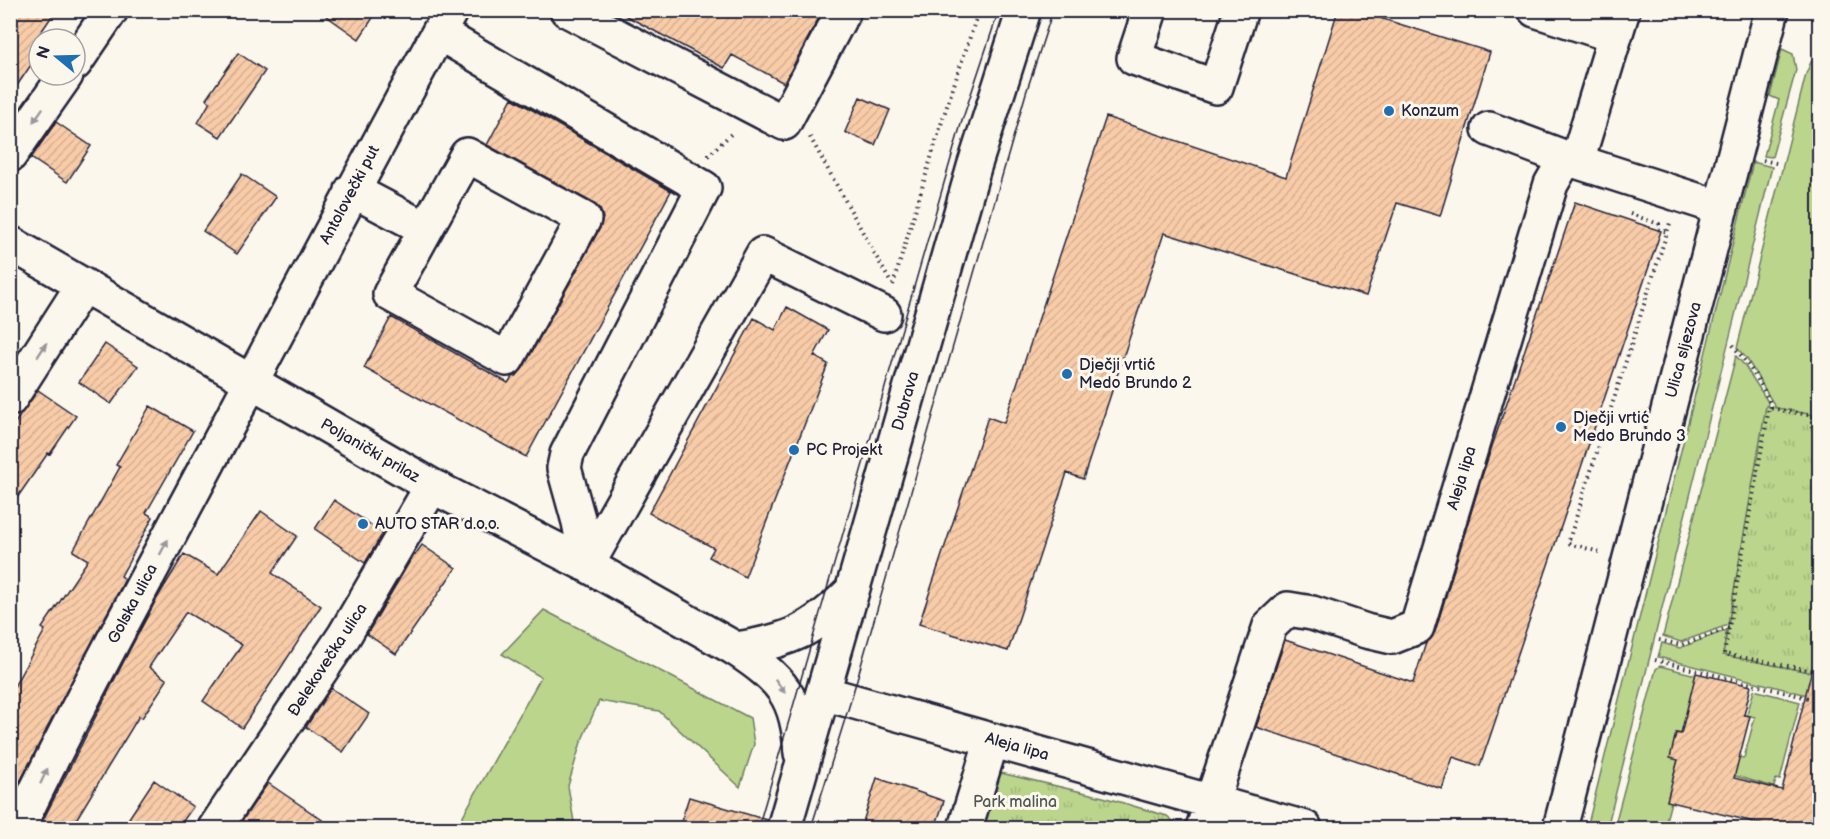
<svg xmlns="http://www.w3.org/2000/svg" width="1830" height="839" viewBox="0 0 1830 839" font-family="'Balsamiq Sans',sans-serif">
<style>
.green{fill:#bbd58c;stroke:#6e7c64;stroke-width:1.5}
.park{fill:url(#park-tufts);stroke:#6e7c64;stroke-width:1.5}
.building{fill:url(#building-hatch);stroke:#22223b;stroke-width:1.5}
.lines{fill:none;stroke-linecap:round;stroke-linejoin:round}
.minor-casing{stroke:#22223b;stroke-width:38}
.major-casing{stroke:#22223b;stroke-width:38}
.path{stroke:#22223b;stroke-width:4;stroke-dasharray:1.5 4.5;stroke-linecap:butt}
.minor{stroke:#fbf7ec;stroke-width:33}
.major{stroke:#fbf7ec;stroke-width:33}
.tram{stroke:#22223b;stroke-width:1.5}
.oneway{fill:#99979c}
.poi-dot{fill:#1f6fb2;stroke:#fbf7ec;stroke-width:2}
.labels{text-anchor:middle;dominant-baseline:central;stroke-width:6;stroke-linejoin:round;paint-order:stroke}
.poi-label{font-size:16px;fill:#22223b;stroke:#fbf7ec;text-anchor:start}
.street-label{font-size:16px;fill:#22223b;stroke:#fbf7ec}
.park-label{font-size:16px;fill:#505853;stroke:#fbf7ec}
</style>
<defs>
<pattern id="park-tufts" width="24" height="20" patternUnits="userSpaceOnUse" patternTransform="scale(1.5)"><rect width="24" height="20" fill="#bbd58c"/><path d="M3 7l-1-3M5 7V3M7 7l1-3M15 17l-1-3M17 17v-4M19 17l1-3" fill="none" stroke="#a0b77a"/></pattern>
<pattern id="building-hatch" width="6" height="6" patternUnits="userSpaceOnUse" patternTransform="scale(1.5)"><rect width="6" height="6" fill="#f9cca8"/><path d="M-1 1l2-2M0 6l6-6M5 7l2-2" fill="none" stroke="#d5af92"/></pattern>
</defs>
<rect width="100%" height="100%" fill="#fbf7ec"/>
<filter id="ink" filterUnits="userSpaceOnUse"><feTurbulence type="fractalNoise" baseFrequency=".0167" numOctaves="2"/><feDisplacementMap in="SourceGraphic" scale="12" xChannelSelector="R" yChannelSelector="G"/><feConvolveMatrix kernelMatrix="1 2 1 2 8 2 1 2 1" color-interpolation-filters="sRGB"/></filter>
<g filter="url(#ink)">
<path class="green" d="M1782 49 1793 54 1796 70 1772 157 1764 156 1779 100 1770 96Z
M1819 56V416L1776 408 1747 359 1737 348 1806 74 1811 62Z
M1753 162 1772 167C1715 387 1663 608 1607 828H1587Z
M1736 356 1745 366 1768 402 1728 625 1681 642 1663 636Z
M544 610 750 718 754 744 740 787 659 711 599 701 581 742 568 786 575 828H456L541 677 502 654Z
M1727 630 1723 655 1819 674V698L1658 657 1662 643 1680 648Z
M1660 666 1696 675 1681 734 1676 733 1678 760 1667 800 1671 802 1664 828H1614L1656 669Z
M1754 690 1800 702 1780 780 1776 779 1774 787 1732 775 1737 757 1744 758 1755 717 1747 715Z"/>
<path class="park" d="M1766 406 1819 416V674L1723 655Z
M1001 773 1103 797 1167 816 1174 822 1175 828H980L995 777Z"/>
<path class="building" d="M10 10H56L39 35V53L10 96Z
M318 10H378L359 39Z
M615 10H823L784 83 732 55 724 68Z
M1338 10H1354L1490 52 1440 216 1397 203 1366 296 1164 233 1083 479 1067 473 1008 651 919 624 988 417 1004 423 1106 117 1286 177Z
M238 53 265 71 220 137 198 123 210 102 206 99Z
M860 97 890 110 875 145 845 132Z
M512 98 671 191 526 457 364 368 391 317 508 383 512 377 517 375 523 368 600 228 603 218 600 209 593 203 487 145Z
M56 122 91 146 67 182 31 158Z
M242 174 276 197 237 254 203 231Z
M1575 202 1661 231 1480 766 1453 757 1442 789 1256 727 1285 640 1413 683 1426 643 1435 632 1482 476Z
M787 307 828 330 814 356 828 364 745 577 709 557 714 548 649 513 754 318 775 330Z
M105 344 138 366 111 404 79 382Z
M38 390 76 416 50 454 48 453 10 508V430Z
M150 406 193 431 146 513 153 517 121 576 125 579 10 801V694L45 630 42 628 88 560 73 551 120 467 116 465Z
M334 500 383 533 365 563 315 529Z
M261 511 297 536 272 573 321 606 242 728 203 701 242 645 186 612 149 667 167 680 142 718 139 716 71 828H39L127 655 156 600 184 554 218 574Z
M422 545 456 568 396 654 367 634 414 554 415 555Z
M1696 673 1751 686 1744 715 1750 716 1734 778 1782 790 1811 673 1820 674V828H1779L1667 801 1678 760 1670 758 1676 733 1681 734Z
M331 688 369 714 343 752 306 727Z
M877 778 944 801 935 828H861Z
M154 780 193 807 178 828H144L129 818Z
M268 783 334 828H237Z
M689 797 767 820 766 828H679Z"/>
<g class="lines">
<defs>
<path id="minor" d="M567 10 784 123 844 10
M1150 10 1134 58 1216 87 1241 10
M1535 10 1615 36
M439 33 704 188 567 454 564 468 579 522 587 565
M75 63 111 10
M1489 129 1566 158
M10 155 66 75
M1577 161 1623 10
M352 190 426 229 390 294 507 359 584 219 467 155 426 229
M10 243 432 486 587 565 736 649
M10 399 83 285
M587 565 763 254 884 314
M823 693 1305 828
M18 828C77 705 143 586 207 465 288 313 368 161 451 10
M215 828 344 636 432 486
M965 828 992 740
M1203 828 1270 626 1288 609 1312 613 1366 631 1392 637 1417 627 1551 184 1566 158 1721 208
M1560 828 1772 10"/>
<path id="major" d="M736 649C781 679 798 696 801 753
M736 649C789 641 812 631 850 593
M784 828 974 167 1024 10"/>
</defs>
<use href="#minor" class="minor-casing"/>
<use href="#major" class="major-casing"/>
<path class="path" d="M810 137 891 283
M708 156 733 132
M1763 160 1780 164
M1630 214 1659 224 1658 229 1667 232
M893 285 943 118 979 10
M1733 345C1748 365 1764 385 1772 409
M1820 417 1769 408 1724 654 1820 672
M1599 552 1568 543 1670 223
M1659 640 1681 645 1729 628
M1655 660 1820 701"/>
<use href="#minor" class="minor"/>
<use href="#major" class="major"/>
<path class="tram" d="M758 828 961 124 999 10
M811 828 851 700 1026 93 1053 10"/>
</g>
<defs><path id="oneway-solid" d="M-6-.8H1V-3.2L6.5 0L1 3.2V.8H-6Z" transform="scale(1.5)"/></defs>
<g class="oneway">
<use href="#oneway-solid" transform="translate(38 115) rotate(125)"/>
<use href="#oneway-solid" transform="translate(42 350) rotate(-57)"/>
<use href="#oneway-solid" transform="translate(164 547) rotate(-62)"/>
<use href="#oneway-solid" transform="translate(780 686) rotate(55)"/>
<use href="#oneway-solid" transform="translate(44 776) rotate(-65)"/>
</g>
</g>
<g class="poi-dot">
<circle cx="1389" cy="111" r="6"/>
<circle cx="1067" cy="374" r="6"/>
<circle cx="1561" cy="427" r="6"/>
<circle cx="794" cy="450" r="6"/>
<circle cx="363" cy="524" r="6"/>
</g>
<g class="labels">
<g class="poi-label">
<text x="1401" y="111">Konzum</text>
<text x="1079" y="365">Dječji vrtić<tspan x="1079" dy="18">Medo Brundo 2</tspan></text>
<text x="1573" y="418">Dječji vrtić<tspan x="1573" dy="18">Medo Brundo 3</tspan></text>
<text x="806" y="450">PC Projekt</text>
<text x="375" y="524">AUTO STAR d.o.o.</text>
</g>
<g class="street-label">
<text transform="translate(350 195) rotate(-62)">Antolovečki put</text>
<text transform="translate(1684 350) rotate(-75)">Ulica sljezova</text>
<text transform="translate(906 401) rotate(-74)">Dubrava</text>
<text transform="translate(370 451) rotate(30)">Poljanički prilaz</text>
<text transform="translate(1462 478) rotate(-73)">Aleja lipa</text>
<text transform="translate(133 604) rotate(-62)">Golska ulica</text>
<text transform="translate(328 660) rotate(-57)">Đelekovečka ulica</text>
<text transform="translate(1017 747) rotate(16)">Aleja lipa</text>
</g>
<g class="park-label">
<text x="1015" y="802">Park malina</text>
</g>
</g>
<rect width="1830" height="839" fill="none" stroke="#fbf7ec" stroke-width="36"/>
<rect x="18" y="18" width="1794" height="803" fill="none" stroke="#22223b" stroke-width="2" filter="url(#ink)"/>
<g transform="translate(57 57) rotate(289)"><circle r="28" fill="#fbf7ec" stroke="#a4a2a5" stroke-width="1.5"/>
<path d="M0-4.5L10 22L0 15L-10 22Z" fill="#1f6fb2"/>
<text y="-9" font-size="16" font-weight="bold" text-anchor="middle" fill="#22223b">N</text>
</g>
</svg>
